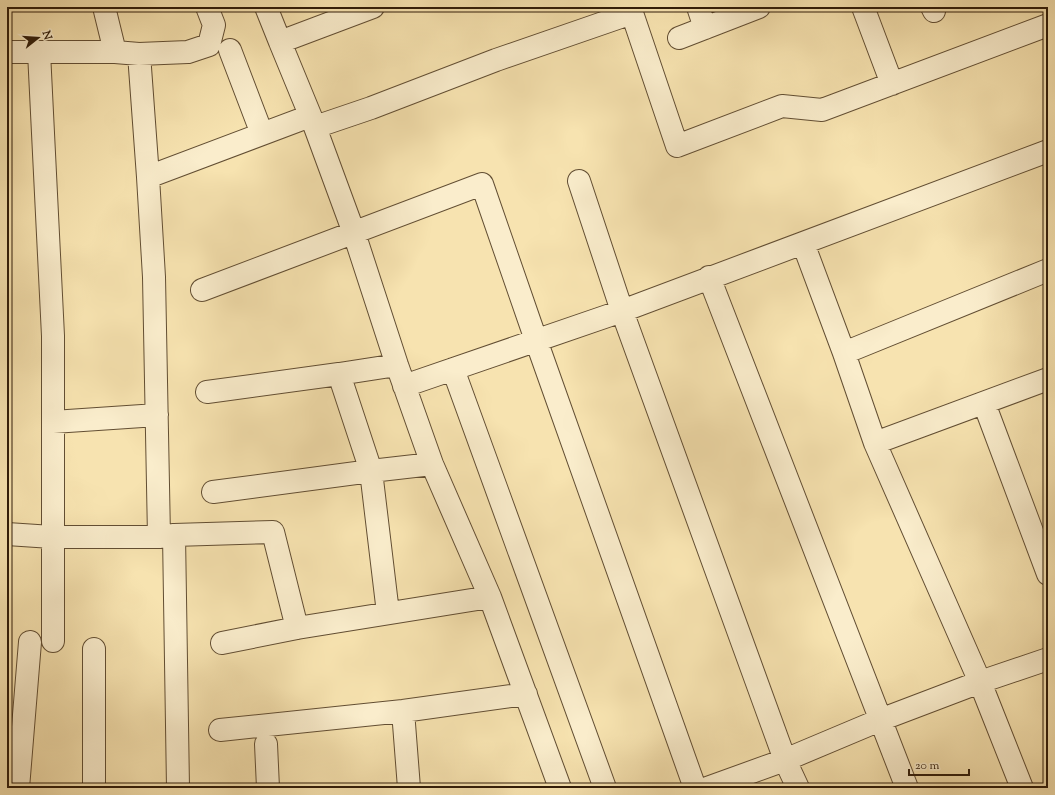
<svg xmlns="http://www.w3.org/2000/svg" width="1055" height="795" viewBox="0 0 1055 795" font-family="'Sorts Mill Goudy',serif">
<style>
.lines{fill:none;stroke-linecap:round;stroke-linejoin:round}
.minor-casing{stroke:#624e33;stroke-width:24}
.minor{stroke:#faedcc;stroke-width:22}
</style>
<rect width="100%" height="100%" fill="#f7e3b0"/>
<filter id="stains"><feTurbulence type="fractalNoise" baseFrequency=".005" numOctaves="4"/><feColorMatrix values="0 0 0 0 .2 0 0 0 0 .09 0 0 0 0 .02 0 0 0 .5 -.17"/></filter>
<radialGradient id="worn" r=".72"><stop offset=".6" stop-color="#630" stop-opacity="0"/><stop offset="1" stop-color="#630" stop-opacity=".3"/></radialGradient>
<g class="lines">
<defs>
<path id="minor" d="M104 7 115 52
M266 7 280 42 373 7
M630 7 677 146 782 106 822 110 1048 25
M698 7 705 28
M863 7 892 84
M932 7 934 11
M679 38 759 7
M280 42 315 127 371 108 496 60 632 13
M230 50 262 134
M7 52H115L139 54 188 52 209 45 214 25 207 7
M39 52 53 336V641
M139 54 148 177
M315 127 354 233 397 365 432 464 490 597 560 788
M579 181 622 311 785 760 798 788
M803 243 844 353 875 443 980 682 1022 788
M709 277 907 788
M202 290 482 184 536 340 695 788
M844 353 1048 270
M453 369 605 788
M339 374 397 365
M404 386 622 311 1048 151
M207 392 339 374 371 471 388 613
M984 403 1048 574
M53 422 157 415
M875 443 1048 379
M213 492 371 471 432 464
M7 534 52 537H159
M174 535 273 532 297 628
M222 643 297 628 490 597
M403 711 409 788
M220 730 403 711 526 694
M266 744 268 788
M18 788 30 642
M94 788V649
M178 788 174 535 159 537 154 277 148 177 310 116
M707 788 785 760 880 720 980 682 1048 659"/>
</defs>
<use href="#minor" class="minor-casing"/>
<use href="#minor" class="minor"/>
</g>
<rect width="1055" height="795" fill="none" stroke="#f7e3b0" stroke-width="24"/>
<rect x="8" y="8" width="1039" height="779" fill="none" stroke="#301c09" stroke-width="2"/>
<rect x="12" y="12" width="1031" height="771" fill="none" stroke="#301c09"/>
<g transform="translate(38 38) rotate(73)" stroke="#faedcc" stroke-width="3" paint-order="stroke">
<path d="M0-3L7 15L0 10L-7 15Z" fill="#301c09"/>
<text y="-6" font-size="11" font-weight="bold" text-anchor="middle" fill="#301c09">N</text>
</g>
<path d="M909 769v6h60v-6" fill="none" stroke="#301c09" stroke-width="2"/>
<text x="915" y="769" font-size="12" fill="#301c09" stroke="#faedcc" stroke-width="3" paint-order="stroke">20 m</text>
<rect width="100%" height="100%" filter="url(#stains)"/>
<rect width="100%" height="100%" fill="url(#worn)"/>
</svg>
